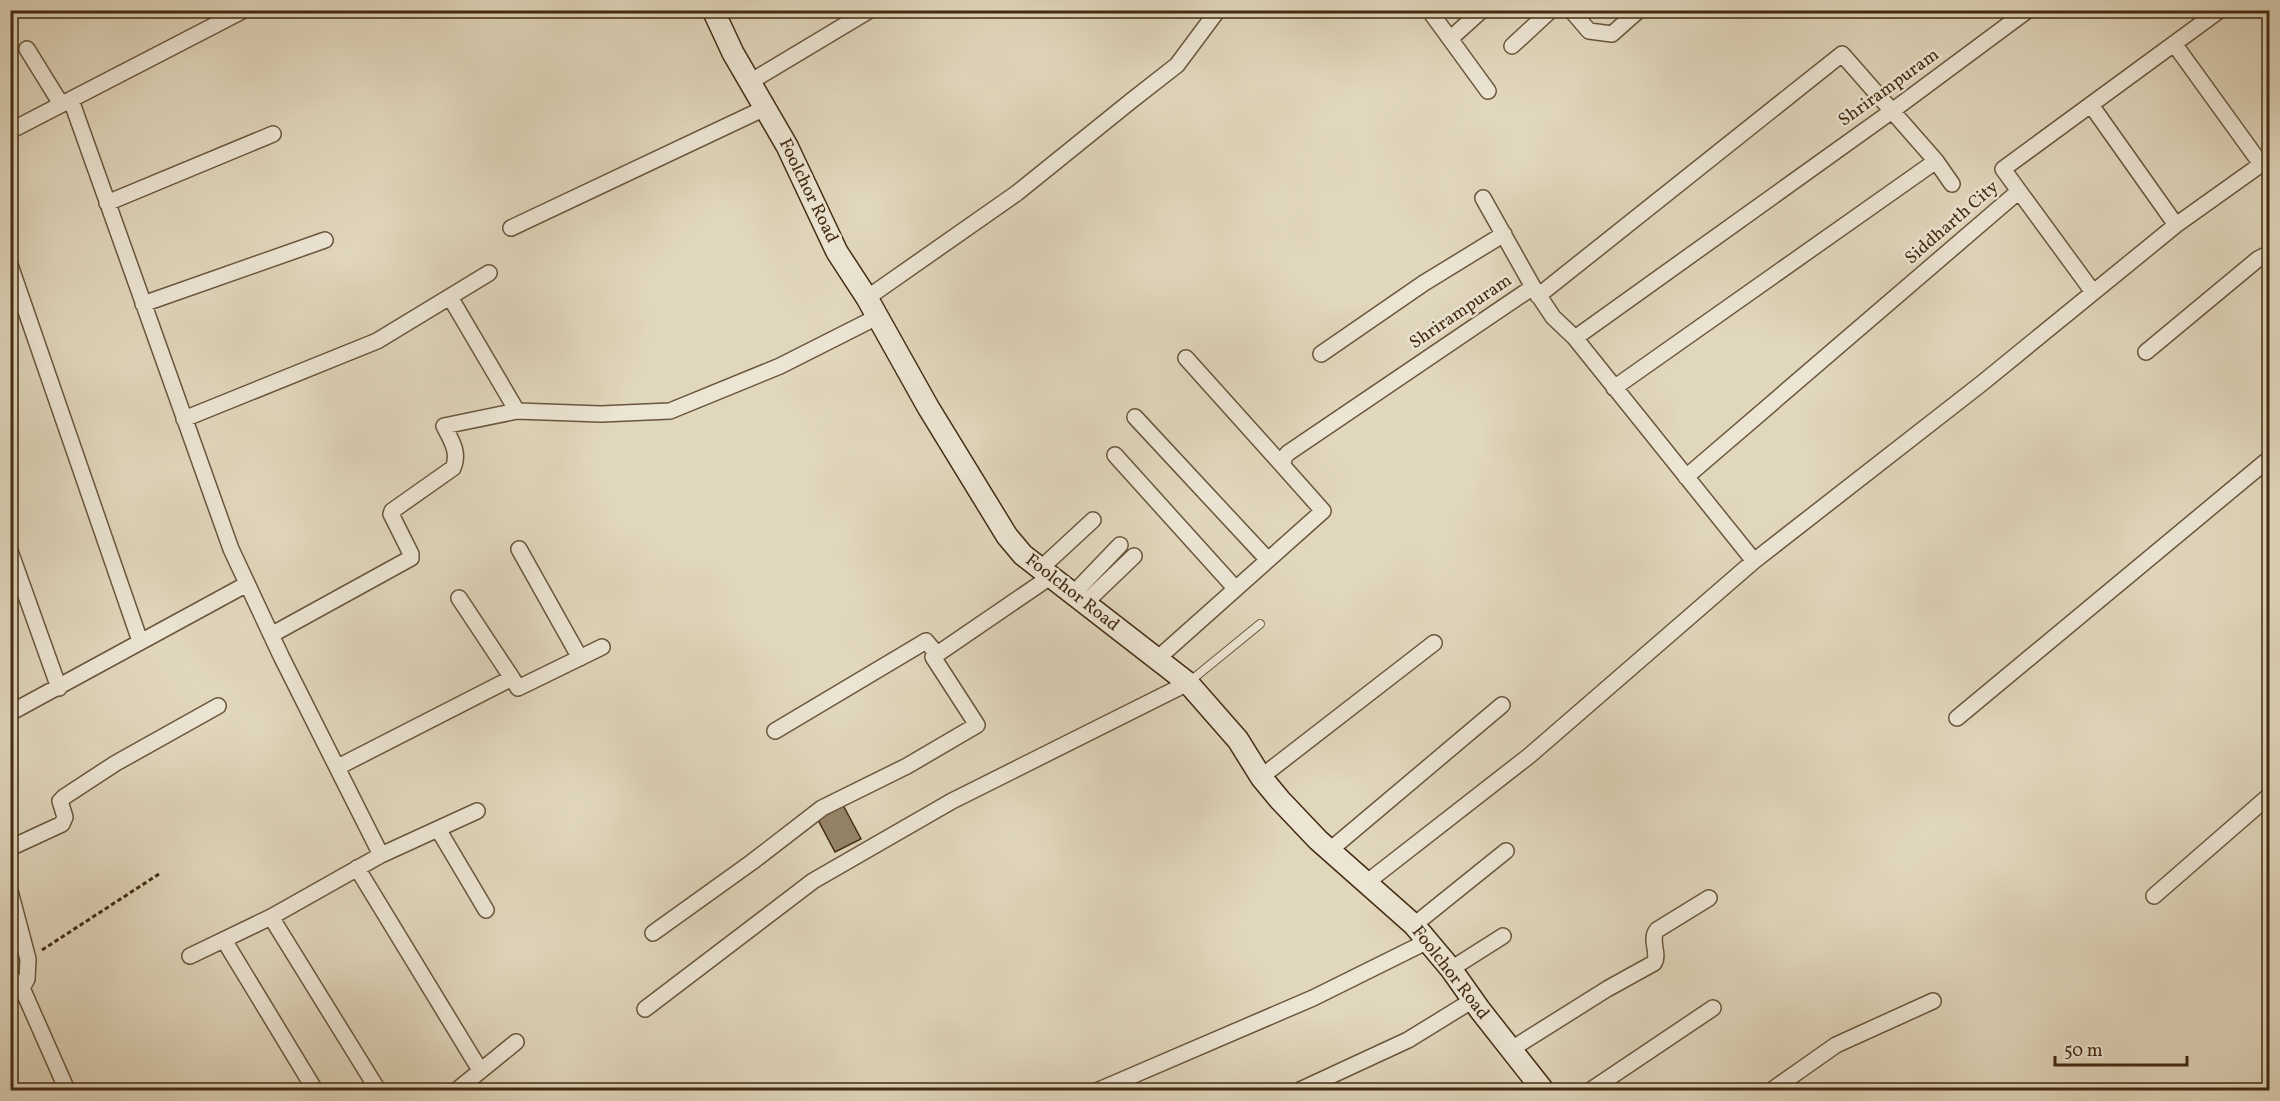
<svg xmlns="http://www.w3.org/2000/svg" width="2280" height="1101" viewBox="0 0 2280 1101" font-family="Vollkorn,serif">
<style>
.building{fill:#95846a;stroke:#432b11;stroke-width:1.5}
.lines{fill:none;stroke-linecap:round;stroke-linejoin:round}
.lane-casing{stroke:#6a563c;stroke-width:10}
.street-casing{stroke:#6a563c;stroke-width:18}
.secondary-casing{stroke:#432b11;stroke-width:24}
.path{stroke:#432b11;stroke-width:3;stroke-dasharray:4.5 3;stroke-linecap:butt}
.lane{stroke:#ece5d4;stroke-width:8}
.street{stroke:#ece5d4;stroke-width:15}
.secondary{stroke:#ece5d4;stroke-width:21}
.labels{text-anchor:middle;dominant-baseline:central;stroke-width:5;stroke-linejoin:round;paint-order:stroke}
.street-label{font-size:18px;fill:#432b11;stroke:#ece5d4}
</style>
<rect width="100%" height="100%" fill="#e1d7bd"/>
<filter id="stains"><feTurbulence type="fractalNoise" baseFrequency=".00333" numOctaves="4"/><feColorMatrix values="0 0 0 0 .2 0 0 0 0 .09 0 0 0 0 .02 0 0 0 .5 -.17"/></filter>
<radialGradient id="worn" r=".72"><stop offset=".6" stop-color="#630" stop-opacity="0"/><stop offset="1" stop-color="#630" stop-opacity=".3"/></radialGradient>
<path class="building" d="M843 805 861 839 835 852 817 818Z"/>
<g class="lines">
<defs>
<path id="lane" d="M1189 682 1260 624"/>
<path id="street" d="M1429 10 1488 91
M1571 10 1589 31 1612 34 1639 10
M1450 39 1482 10
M2175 45 2261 164
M1512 46 1551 10
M27 49 61 104
M750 82 870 10
M71 100 231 549 281 656 381 855
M2091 105 2176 225
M10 131 244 10
M2019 191 2093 292
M1483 198 1533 287
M107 203 273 134
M511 228 765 108
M10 265 140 641
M1538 296 1842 54 1936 161 1952 184
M450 297 517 411
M867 298 1017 193 1131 101 1177 65 1218 10
M143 304 325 240
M1575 338 1754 561
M2146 352 2258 259 2270 253
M1321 354 1424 283 1504 234
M1186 358 1283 466
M1614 388 1936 161
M1135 417 1268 560
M184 419 377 341 489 273
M1115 455 1235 588
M1686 477 2019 191 2003 169 2220 10
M519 549 580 658
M10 551 59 688
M1040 569 1093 520
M1073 594 1120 545
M459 598 512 678
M1085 603 1134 556
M271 635 411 558V554L391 514 392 511 453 468C460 453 451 440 444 426L517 411 601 414 670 411 780 366 877 317
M1157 659 1323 511 1283 466 1284 458 1288 453 1533 287 1553 317 1575 338 1892 111 2028 10
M10 713 247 584
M1957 718 2270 458
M775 731 926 641 937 654
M338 767 512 678 518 688 602 647
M1261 777 1434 643
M438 829 486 910
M10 848 62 824 65 817 60 801 64 797 116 763 218 706
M1330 850 1502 705
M357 868 480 1070
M1366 883 1529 756 1754 561 1981 384 2176 225 2270 158
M10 891 28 959 27 979 22 988
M2154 896 2270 795
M271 917 378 1090
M1414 925 1506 851
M653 933 752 862 822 808 907 766 977 725 933 657 1050 577
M224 940 315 1090
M190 956 271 917 381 855 477 811
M1451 969 1503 936
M10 977 22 988 67 1090
M645 1009 813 881 952 801 1188 683
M1510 1050 1607 989 1654 963C1660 953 1649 940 1657 930L1709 898
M457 1090 516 1042
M1099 1090 1313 998 1428 941
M1300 1090 1408 1040 1473 1000
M1591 1090 1713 1008
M1772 1090 1836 1045 1933 1001"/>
<path id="secondary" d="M713 10 733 53 787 146 837 252 867 298 928 407 1007 536 1023 555 1188 683 1238 740 1261 777 1280 800 1318 840 1414 925 1451 969 1480 1010 1543 1090"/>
</defs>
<use href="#lane" class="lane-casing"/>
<use href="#street" class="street-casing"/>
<use href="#secondary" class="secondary-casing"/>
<path class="path" d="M42 950 159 874"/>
<use href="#lane" class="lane"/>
<use href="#street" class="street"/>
<use href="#secondary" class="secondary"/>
</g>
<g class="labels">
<g class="street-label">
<text transform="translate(1889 88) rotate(-36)">Shrirampuram</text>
<text transform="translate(808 191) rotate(64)">Foolchor Road</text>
<text transform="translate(1952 223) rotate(-41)">Siddharth City</text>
<text transform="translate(1461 312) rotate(-34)">Shrirampuram</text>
<text transform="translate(1072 593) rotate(38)">Foolchor Road</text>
<text transform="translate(1450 973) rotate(52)">Foolchor Road</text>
</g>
</g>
<rect width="2280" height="1101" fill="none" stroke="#e1d7bd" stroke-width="36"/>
<rect x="12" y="12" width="2256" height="1077" fill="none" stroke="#432b11" stroke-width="3"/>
<rect x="18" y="18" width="2244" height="1065" fill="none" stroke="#432b11" stroke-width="1.5"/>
<path d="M2055 1056v9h132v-9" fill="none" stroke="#432b11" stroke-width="3"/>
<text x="2064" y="1056" font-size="18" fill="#432b11" stroke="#ece5d4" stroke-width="4.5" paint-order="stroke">50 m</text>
<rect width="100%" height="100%" filter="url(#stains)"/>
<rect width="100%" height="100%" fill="url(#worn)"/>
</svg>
